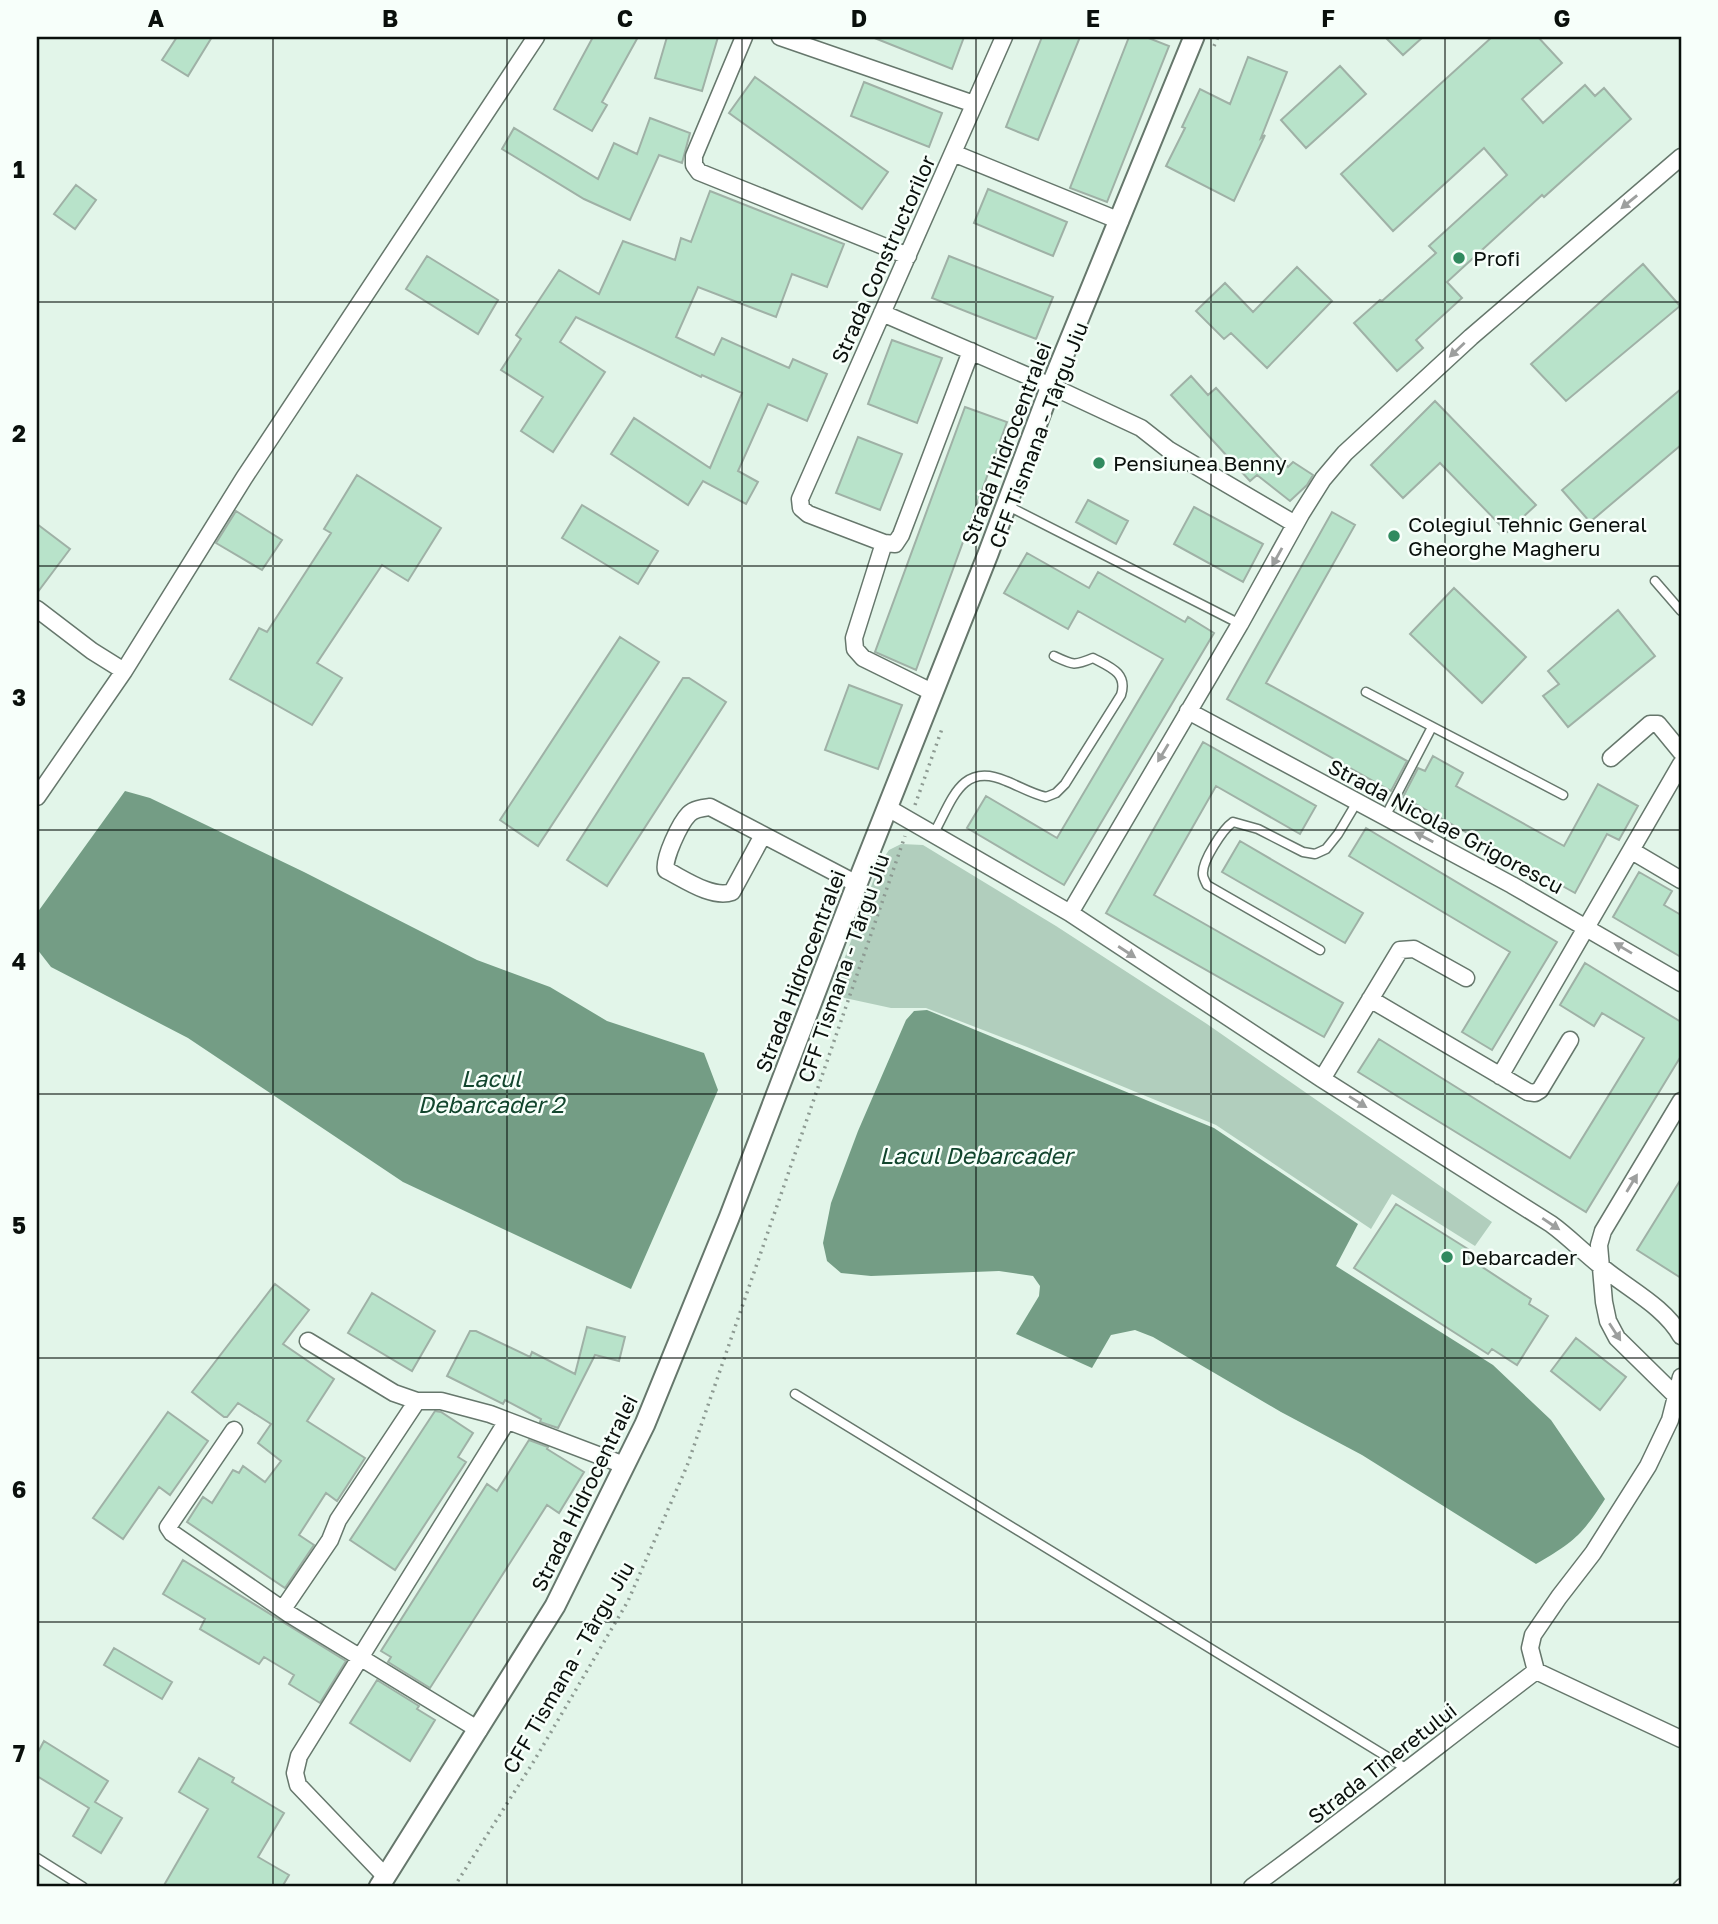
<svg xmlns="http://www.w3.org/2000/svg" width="1718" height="1924" viewBox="0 0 1718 1924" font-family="'Golos Text',sans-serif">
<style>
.green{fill:#b1cebd}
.water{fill:#749d85}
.building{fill:#b8e3ca;stroke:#9fb1a6;stroke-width:2}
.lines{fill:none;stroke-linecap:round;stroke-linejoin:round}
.service-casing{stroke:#66776c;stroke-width:11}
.minor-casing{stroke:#66776c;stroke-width:19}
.tertiary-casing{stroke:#66776c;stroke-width:23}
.path{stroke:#8d9a92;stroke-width:3.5;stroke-dasharray:2 5;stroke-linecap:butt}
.service{stroke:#fff;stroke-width:8}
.minor{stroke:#fff;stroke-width:16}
.tertiary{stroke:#fff;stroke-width:19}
.oneway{fill:#9d9f9e}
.grid{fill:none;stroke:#0a100c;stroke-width:2;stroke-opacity:0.55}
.poi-dot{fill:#318a5f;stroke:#f7fffa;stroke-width:2.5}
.labels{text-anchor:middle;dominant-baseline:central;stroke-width:5;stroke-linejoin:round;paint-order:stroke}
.poi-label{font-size:21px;fill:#0a100c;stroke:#f7fffa;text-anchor:start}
.street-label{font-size:21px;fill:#0a100c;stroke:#f7fffa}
.water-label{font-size:23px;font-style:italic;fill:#11452d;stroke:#f7fffa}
.neatline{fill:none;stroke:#0a100c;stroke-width:2.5}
.grid-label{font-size:23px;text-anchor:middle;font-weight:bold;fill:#0a100c}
</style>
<rect width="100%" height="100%" fill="#e2f5e9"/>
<path class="green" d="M901 844 923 845 1056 926 1207 1024 1492 1222 1475 1246 1392 1194 1371 1229 1216 1125 1027 1047 926 1008H891L831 995 879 865 889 850Z"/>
<path class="water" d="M125 791 150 798 304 872 477 960 550 987 607 1021 704 1053 718 1090 631 1289 403 1182 188 1038 51 967 37 949V913Z
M927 1010 1214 1128 1358 1224 1336 1266 1493 1365 1551 1420 1605 1499C1582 1535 1574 1542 1536 1564L1362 1455 1281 1412 1153 1337 1135 1330 1111 1335 1092 1368 1016 1334 1039 1296 1040 1286 1033 1276 999 1271 871 1276 841 1273 827 1261 823 1243 831 1203 858 1131 906 1020 914 1011Z"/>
<path class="building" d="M177 37H212L188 76 162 60Z
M593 37H638L602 102 607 105 592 131 554 109Z
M667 37H718L702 91 655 78Z
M872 37H964L952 69Z
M1042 37H1080L1038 140 1006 127Z
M1129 37H1146L1169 46 1107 202 1070 188Z
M1385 37H1423L1403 55Z
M1492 37H1538L1562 63 1522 99 1543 123 1585 85 1595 96 1604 88 1631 119 1544 197 1542 195 1447 282 1462 298 1416 340 1423 348 1397 371 1354 323 1380 300 1382 301 1436 253 1429 246 1507 175 1484 148 1393 231 1341 174Z
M1248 57 1287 72 1261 138 1265 135 1234 201 1166 166 1185 128 1182 127 1200 89 1230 104Z
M1340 66 1366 94 1306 148 1281 120Z
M755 77 888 172 862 209 729 113Z
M864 82 942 113 929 147 851 116Z
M650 118 690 133 682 163 659 155 630 220 584 199 502 149 514 128 598 179 614 143 637 154Z
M76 185 96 200 75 229 54 214Z
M988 189 1067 222 1053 256 974 223Z
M710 191 844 244 827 287 792 274 776 317 698 287 676 337 714 355 722 338 789 368 793 359 827 374 807 421 768 404 738 471 758 482 746 504 703 481 688 505 611 454 634 418 710 468 742 393 702 375 701 377 576 317 560 342 605 372 553 452 521 431 543 397 501 370 521 339 516 335 559 270 599 294 623 241 675 260 681 238 691 242Z
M427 256 498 300 478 334 406 289Z
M949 256 1053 297 1036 339 932 298Z
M1643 264 1680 306 1566 401 1531 364Z
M1297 267 1332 301 1267 368 1231 333 1224 339 1196 311 1225 283 1253 312Z
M892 340 942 358 917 423 868 404Z
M1191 376 1208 395 1216 388 1288 467 1293 462 1313 475 1307 485 1290 501 1257 475 1250 481 1171 395Z
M1681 389V445L1590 522 1562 490Z
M1435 401 1536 505 1507 532 1440 463 1403 498 1371 465Z
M965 407 1007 422 916 670 875 652Z
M858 437 902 454 880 510 836 493Z
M357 475 441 528 408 581 382 565 317 663 342 678 312 725 230 679 259 628 267 632 331 533 324 529Z
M1088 500 1128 521 1116 544 1076 522Z
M582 505 658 551 638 584 562 538Z
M1194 507 1263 544 1243 582 1174 544Z
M236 511 282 540 262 570 216 543Z
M1332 512 1355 525 1266 683 1407 761 1391 791 1227 699Z
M37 524 70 549 37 593Z
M1027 553 1089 588 1098 572 1185 622 1188 617 1214 633 1064 885 967 828 986 796 1057 838 1163 659 1078 611 1068 629 1004 593Z
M1454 588 1526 657 1482 703 1410 634Z
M1618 610 1655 656 1568 727 1543 696 1559 684 1548 671Z
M620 637 659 662 538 846 500 820Z
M683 678H689L726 702 607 886 567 860Z
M849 685 902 705 878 769 825 750Z
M1203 742 1316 806 1300 834 1216 786 1154 895 1343 1003 1324 1037 1106 913Z
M1433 756 1463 773 1456 786 1564 846 1598 784 1638 806 1619 840 1607 834 1575 893 1403 797 1418 768 1425 771Z
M1366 828 1557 942 1492 1050 1462 1032 1510 952 1349 856Z
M1240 841 1363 913 1345 943 1222 872Z
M1639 872 1672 891 1664 905 1681 915V957L1613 917Z
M1585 963 1681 1022V1056L1586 1212 1358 1072 1379 1039 1570 1158 1644 1038 1602 1013 1594 1026 1560 1005Z
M1681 1179V1278L1637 1250Z
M1396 1204 1471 1251 1467 1257 1531 1299 1529 1304 1548 1316 1517 1365 1492 1349 1488 1354 1354 1268Z
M275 1284 309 1310 283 1344 334 1379 307 1421 365 1458 337 1501 326 1493 299 1535 314 1545 285 1588 187 1522 203 1497 212 1503 233 1470 239 1473 243 1466 265 1482 281 1461 258 1443 271 1424 238 1403 227 1417H224L192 1392Z
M372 1293 435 1331 412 1371 348 1333Z
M587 1327 625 1337 619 1361 595 1355 558 1428 540 1422 541 1419 505 1400 503 1404 447 1376 470 1331H476L530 1357 532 1352 575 1374Z
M1576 1338 1626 1377 1600 1410 1551 1371Z
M435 1411 441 1412 473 1433 458 1457 466 1462 395 1570 350 1540Z
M168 1412 208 1441 170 1495 159 1487 123 1539 93 1518Z
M529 1440 548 1447 547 1449 584 1472 559 1513 547 1505 430 1688 388 1662 391 1657 381 1651 487 1484 497 1491Z
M183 1560 346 1661 320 1703 289 1684 294 1675 264 1657 259 1664 200 1629 205 1619 163 1594Z
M114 1648 172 1682 162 1699 104 1665Z
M377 1680 419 1706 417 1709 435 1720 410 1761 350 1723Z
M44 1741 108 1781 95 1802 122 1818 101 1853 73 1836 89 1808 37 1776V1754Z
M199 1758 234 1778 232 1782 284 1813 258 1857 289 1875 282 1887H163L208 1809 179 1792Z"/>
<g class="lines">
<defs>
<path id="service" d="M1006 505 1240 624
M1655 581 1681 611
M1366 692 1563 795
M1385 817 1432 727
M934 833C952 801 961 761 1006 781 1019 786 1032 794 1046 797L1056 793 1065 784 1121 695C1128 673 1110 667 1093 658 1074 666 1073 665 1054 656
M1320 950 1207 885C1206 883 1203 877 1203 875 1201 862 1223 829 1233 822L1258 829 1303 852 1315 854 1326 849 1338 834 1357 802
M795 1394 1407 1769
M37 1858 83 1887
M1677 1887 1681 1883"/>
<path id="minor" d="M744 37 694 156V165L699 172 908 256
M780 37 974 104
M953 153 1120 221
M882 313 1051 386 1141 428 1169 450 1295 524
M971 351 901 535 895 544 884 543 808 514 801 508 800 499 1004 37
M884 543 854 638 855 649 863 658 934 693
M37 609 92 651 124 671
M1188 711 1512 885 1681 983
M1611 758 1650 724H1658L1681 752
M37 797 124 671 244 478 536 37
M888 808 1070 913 1322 1079 1551 1224C1569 1237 1584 1253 1602 1267 1628 1289 1664 1306 1681 1336
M763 835 732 892C712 899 684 879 666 870 663 859 680 823 689 814 694 809 703 808 710 807L857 884
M1632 851 1681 880
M1070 913 1240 624 1301 514 1323 479 1345 453 1471 337 1681 157
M1370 999 1528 1092 1535 1093 1540 1090 1570 1040
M1500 1076 1681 764
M1322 1079 1400 950 1414 949 1466 978
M308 1341 394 1393 417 1401H441L490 1414 624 1465
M1681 1377 1670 1420 1648 1466 1593 1553 1559 1597 1533 1635 1530 1648 1536 1671 1681 1739
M1677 1397 1617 1338 1608 1321 1604 1302 1599 1245 1603 1231 1681 1101
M234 1430 168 1527 172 1533 289 1614 479 1730
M283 1609 330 1540 338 1520 417 1401
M386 1877 298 1785 295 1773 299 1756 507 1421
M1252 1887C1348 1817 1441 1743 1536 1671"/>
<path id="tertiary" d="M379 1887 555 1606 645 1424 729 1218 857 884 988 554 1051 386 1194 37"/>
</defs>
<use href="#service" class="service-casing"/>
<use href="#minor" class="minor-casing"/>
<use href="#tertiary" class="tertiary-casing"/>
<path class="path" d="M1214 46 1218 37
M915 805 943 726
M1680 1616H1681
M454 1887 534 1761 628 1601 687 1466 905 836"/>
<use href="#service" class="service"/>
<use href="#minor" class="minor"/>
<use href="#tertiary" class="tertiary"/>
</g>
<defs><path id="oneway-solid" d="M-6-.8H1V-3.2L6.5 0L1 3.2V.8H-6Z" transform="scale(1.75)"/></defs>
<g class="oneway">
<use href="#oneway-solid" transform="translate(1629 202) rotate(141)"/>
<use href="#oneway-solid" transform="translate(1457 350) rotate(137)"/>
<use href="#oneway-solid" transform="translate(1277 557) rotate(119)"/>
<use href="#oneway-solid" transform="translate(1163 753) rotate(121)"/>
<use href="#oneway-solid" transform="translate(1424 837) rotate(-152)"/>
<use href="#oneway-solid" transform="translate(1623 948) rotate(-149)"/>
<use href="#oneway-solid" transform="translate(1127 952) rotate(33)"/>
<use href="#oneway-solid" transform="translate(1358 1102) rotate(32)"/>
<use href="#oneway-solid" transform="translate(1632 1183) rotate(-59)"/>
<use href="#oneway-solid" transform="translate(1551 1224) rotate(34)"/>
<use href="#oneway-solid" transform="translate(1615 1332) rotate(57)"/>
</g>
<path class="grid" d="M273 37V1887M507 37V1887M742 37V1887M976 37V1887M1211 37V1887M1445 37V1887M37 302H1681M37 566H1681M37 830H1681M37 1094H1681M37 1358H1681M37 1622H1681"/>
<g class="poi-dot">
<circle cx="1459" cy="258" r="7"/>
<circle cx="1099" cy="463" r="7"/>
<circle cx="1394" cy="536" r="7"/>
<circle cx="1447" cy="1257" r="7"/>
</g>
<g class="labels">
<g class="poi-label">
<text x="1473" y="258">Profi</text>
<text x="1113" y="463">Pensiunea Benny</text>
<text x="1408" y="524">Colegiul Tehnic General<tspan x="1408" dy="24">Gheorghe Magheru</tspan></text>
<text x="1461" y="1257">Debarcader</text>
</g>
<g class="street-label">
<text transform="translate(883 259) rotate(-66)">Strada Constructorilor</text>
<text transform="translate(1038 435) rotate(-69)">CFF Tismana - Târgu Jiu</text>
<text transform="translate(1006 443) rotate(-69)">Strada Hidrocentralei</text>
<text transform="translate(1446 826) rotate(28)">Strada Nicolae Grigorescu</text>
<text transform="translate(843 968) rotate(-71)">CFF Tismana - Târgu Jiu</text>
<text transform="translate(800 971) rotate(-69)">Strada Hidrocentralei</text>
<text transform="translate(584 1493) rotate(-64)">Strada Hidrocentralei</text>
<text transform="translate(568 1667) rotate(-60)">CFF Tismana - Târgu Jiu</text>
<text transform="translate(1382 1763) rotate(-38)">Strada Tineretului</text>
</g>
<g class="water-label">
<text x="491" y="1078">Lacul<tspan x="491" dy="26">Debarcader 2</tspan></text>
<text x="976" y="1155">Lacul Debarcader</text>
</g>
</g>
<rect width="1718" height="1924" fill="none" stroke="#f7fffa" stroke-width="77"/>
<rect x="38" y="38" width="1642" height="1847" class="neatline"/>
<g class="grid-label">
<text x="156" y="27">A</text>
<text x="390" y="27">B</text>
<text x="625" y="27">C</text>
<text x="859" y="27">D</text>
<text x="1093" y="27">E</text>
<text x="1328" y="27">F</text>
<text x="1562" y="27">G</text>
<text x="19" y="178">1</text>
<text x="19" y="442">2</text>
<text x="19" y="706">3</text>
<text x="19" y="970">4</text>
<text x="19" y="1234">5</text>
<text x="19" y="1498">6</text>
<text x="19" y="1762">7</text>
</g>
</svg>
